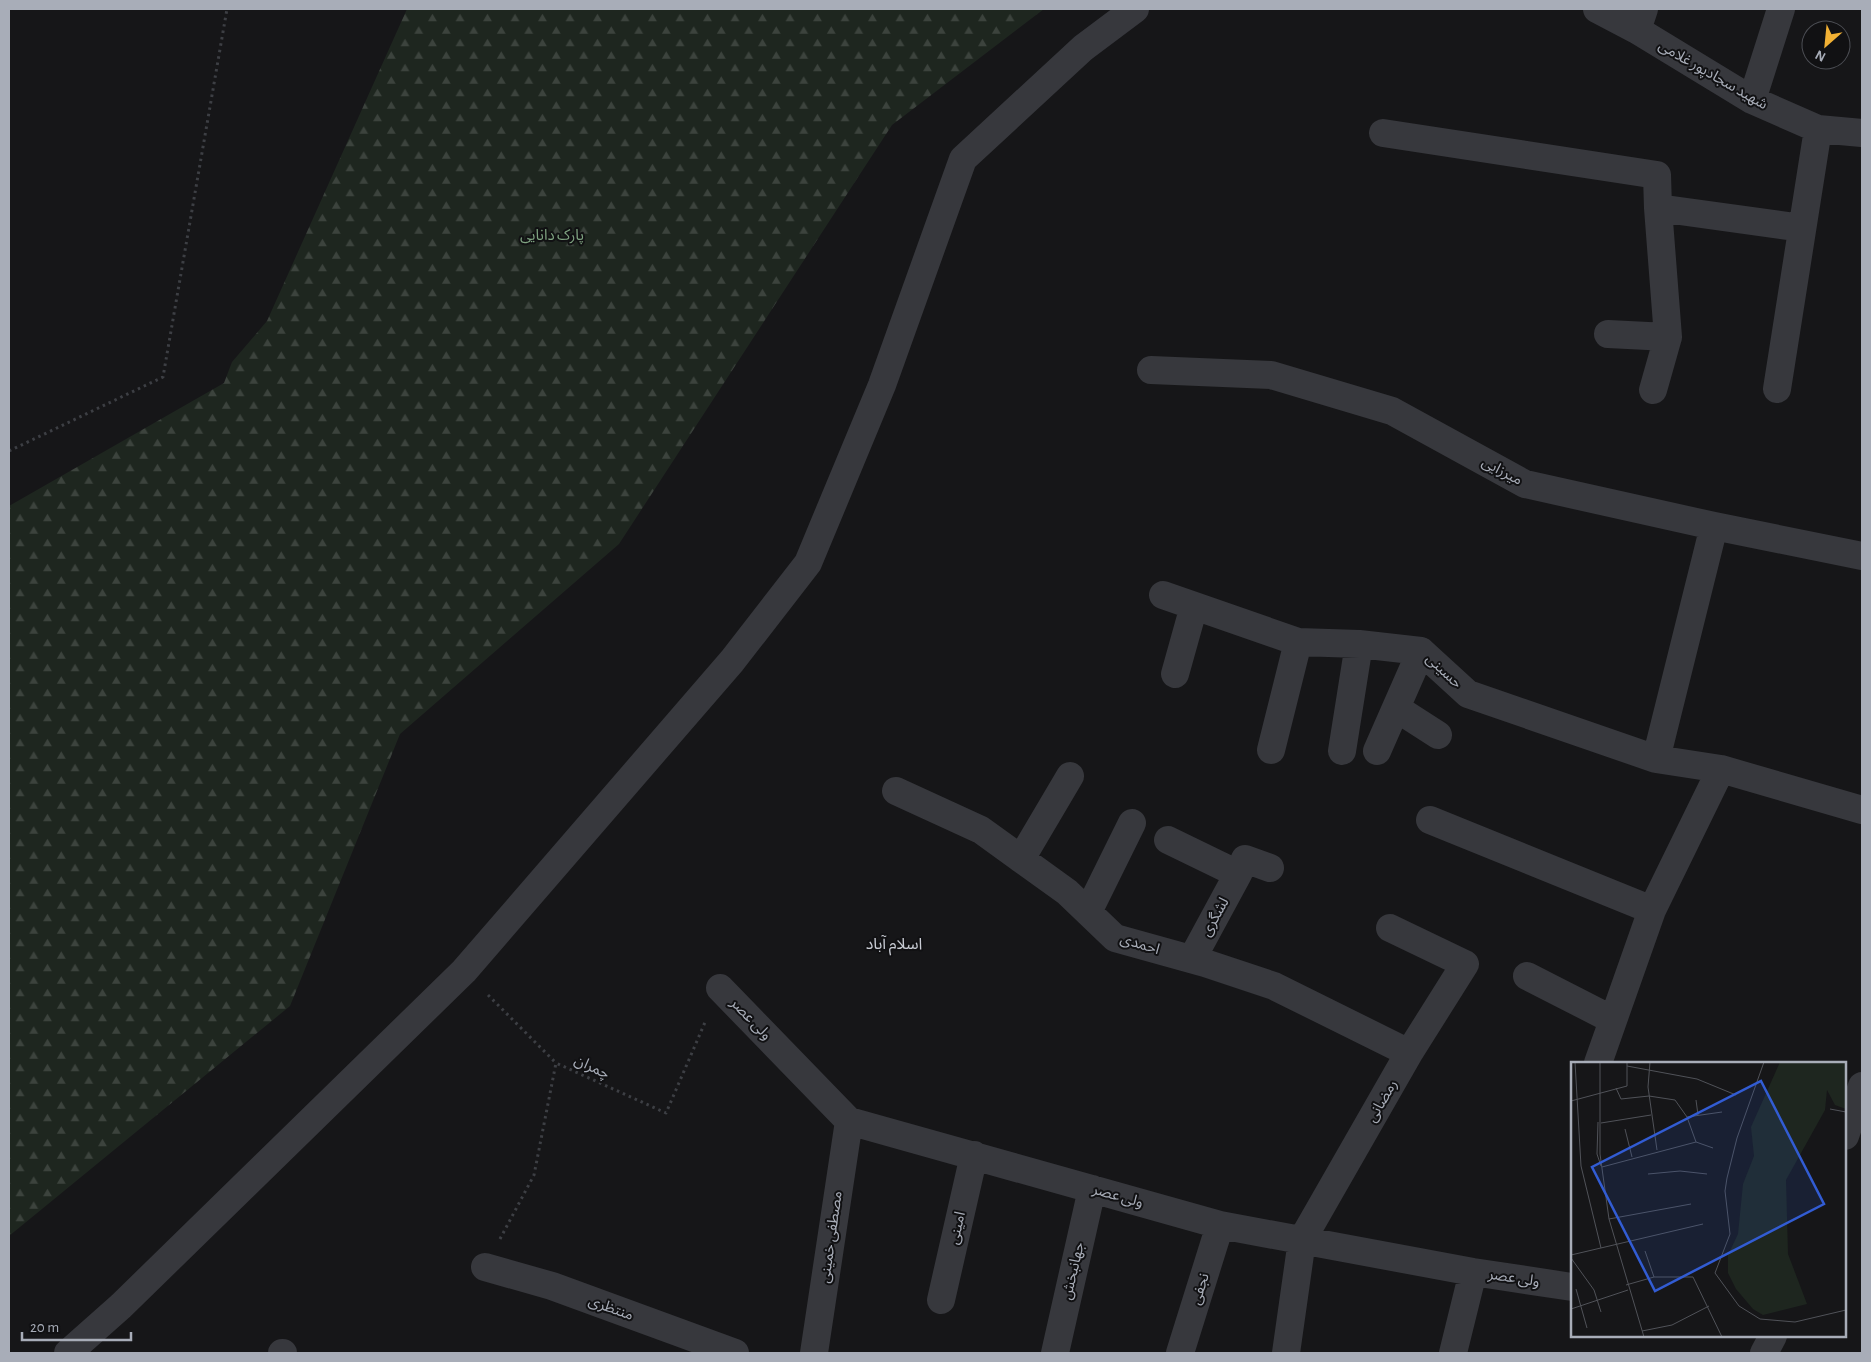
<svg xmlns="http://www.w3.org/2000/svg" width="1871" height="1362" viewBox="0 0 1871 1362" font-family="'Alegreya Sans','Noto Sans Arabic',sans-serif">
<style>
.forest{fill:url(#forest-firs)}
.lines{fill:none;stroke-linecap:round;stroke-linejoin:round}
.path{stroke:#3d3f44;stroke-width:3;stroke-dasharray:2.5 4;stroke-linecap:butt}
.minor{stroke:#37383d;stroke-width:28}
.labels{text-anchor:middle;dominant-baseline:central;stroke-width:4;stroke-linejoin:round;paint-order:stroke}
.street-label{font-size:15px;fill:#a8adb8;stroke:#111113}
.park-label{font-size:15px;fill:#7fa381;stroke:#111113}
.neighbourhood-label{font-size:16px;fill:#c9ccd4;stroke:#111113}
.inset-road{fill:none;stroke:#505258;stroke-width:1}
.view{fill:#325cd3;fill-opacity:0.15;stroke:#325cd3;stroke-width:2.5}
.inset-edge{fill:none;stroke:#a8adb8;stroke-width:2.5}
</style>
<defs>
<pattern id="forest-firs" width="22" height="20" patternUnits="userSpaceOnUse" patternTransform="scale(1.25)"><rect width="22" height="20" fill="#1e261f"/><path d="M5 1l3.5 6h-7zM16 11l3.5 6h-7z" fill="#3c433d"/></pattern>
</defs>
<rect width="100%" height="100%" fill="#161618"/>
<path class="forest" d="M407 9H1044L892 125 619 544 400 734 290 1006 9 1236V506L224 383 232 362 267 321Z"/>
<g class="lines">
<path class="path" d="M9 451 163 377 227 9
M488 995 556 1063
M500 1239 534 1175 556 1063 666 1113 706 1020"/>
<path class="minor" d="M1597 9 1637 30 1752 100 1818 129 1862 133
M1637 30 1644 9
M1752 100 1781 9
M1383 133 1657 175 1658 208 1802 228
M1608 334 1668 337
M1151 370 1271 375 1392 411 1525 484 1714 526 1862 556
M1777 389 1818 129
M1653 390 1668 337 1658 208
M1163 595 1298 642 1359 644 1421 651 1468 694 1656 759 1721 769 1862 810
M1175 674 1194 606
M1396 708 1438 735
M1271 750 1298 642
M1342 751 1359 644
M1377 751 1421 651
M1656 759 1714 526
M896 791 981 830 1067 892 1115 938 1205 963 1274 986 1409 1053
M1430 820 1652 910
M1168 840 1238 874 1245 859 1270 868
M1021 859 1070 776
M1088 912 1132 823
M1192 959 1238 874
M1527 976 1613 1020
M720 988 849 1121 1220 1225 1473 1272 1572 1287
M1598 1063 1652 910 1721 769
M1845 1136 1862 1086
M485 1267 552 1286 735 1353
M941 1300 974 1155
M68 1353 121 1306 464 971 732 661 808 563 882 385 963 159 1083 48 1135 9
M282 1353H283
M814 1353 849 1121
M1055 1353 1092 1189
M1180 1353 1220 1225
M1286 1353 1302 1240 1409 1053 1465 964 1390 928
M1453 1353 1473 1272
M1764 1353 1773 1336"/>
</g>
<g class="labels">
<g class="street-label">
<text transform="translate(1713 75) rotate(30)">شهید سجادپور غلامی</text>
<text transform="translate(1502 471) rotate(28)">میرزایی</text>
<text transform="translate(1444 671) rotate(43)">حسینی</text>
<text transform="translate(1215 917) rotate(-61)">لشگری</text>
<text transform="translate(1140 944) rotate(17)">احمدی</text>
<text transform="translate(751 1019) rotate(46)">ولی عصر</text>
<text transform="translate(592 1067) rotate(25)">چمران</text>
<text transform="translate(1382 1101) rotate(-60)">رمضانی</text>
<text transform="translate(1118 1196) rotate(16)">ولی عصر</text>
<text transform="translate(957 1228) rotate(-77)">امینی</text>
<text transform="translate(831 1237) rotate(-82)">مصطفی خمینی</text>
<text transform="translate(1073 1271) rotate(-77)">جهانبخش</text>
<text transform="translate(1514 1278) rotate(9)">ولی عصر</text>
<text transform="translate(1200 1289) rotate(-73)">نجفی</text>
<text transform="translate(611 1308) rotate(20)">منتظری</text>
</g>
<g class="park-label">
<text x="552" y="235">پارک دانایی</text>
</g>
<g class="neighbourhood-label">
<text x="894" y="944">اسلام آباد</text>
</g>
</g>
<g transform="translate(1571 1062)">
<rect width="275" height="275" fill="#161618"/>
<path d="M209 0H275V47L264 43 256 28 254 48 215 118 217 192 236 242 192 253 182 247 165 227 157 211V193L167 172 172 122 183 94 180 65Z" fill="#1e261f"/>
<path class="inset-road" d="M4 0 10 104 30 186M29 0V92L38 157 73 275M79 0 77 25 86 88M193 0 166 76 156 116 154 129 159 172 144 211 168 244 189 257 224 260 275 248M56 4 126 17 165 33M45 26 50 37 78 34 104 38 116 55 125 80M125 38 127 53M0 39 56 24V0M259 47 275 50M116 55 151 50M27 60 26 92 30 104M30 61 80 53M54 67 61 95M31 105 125 80 142 86M77 112 109 109 136 112M38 157 120 142M74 189 83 215M0 193 132 162M0 196 23 228 30 250M55 223 83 215H122L151 275M5 227 16 266M0 247 57 228M71 269 101 263 138 244"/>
<path class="view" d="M190 19 253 142 84 229 21 105Z"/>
<rect width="275" height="275" class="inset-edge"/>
</g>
<rect width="1871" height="1362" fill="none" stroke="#a8adb8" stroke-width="20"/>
<g transform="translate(1826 45) rotate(207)"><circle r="24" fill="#111113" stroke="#4d4f55"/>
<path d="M0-4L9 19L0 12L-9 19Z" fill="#f2b134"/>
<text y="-8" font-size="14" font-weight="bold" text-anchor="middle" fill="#a8adb8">N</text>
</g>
<path d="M22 1332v8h109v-8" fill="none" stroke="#a8adb8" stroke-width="2.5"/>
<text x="30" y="1332" font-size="15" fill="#a8adb8" stroke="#111113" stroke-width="4" paint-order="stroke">20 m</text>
</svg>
